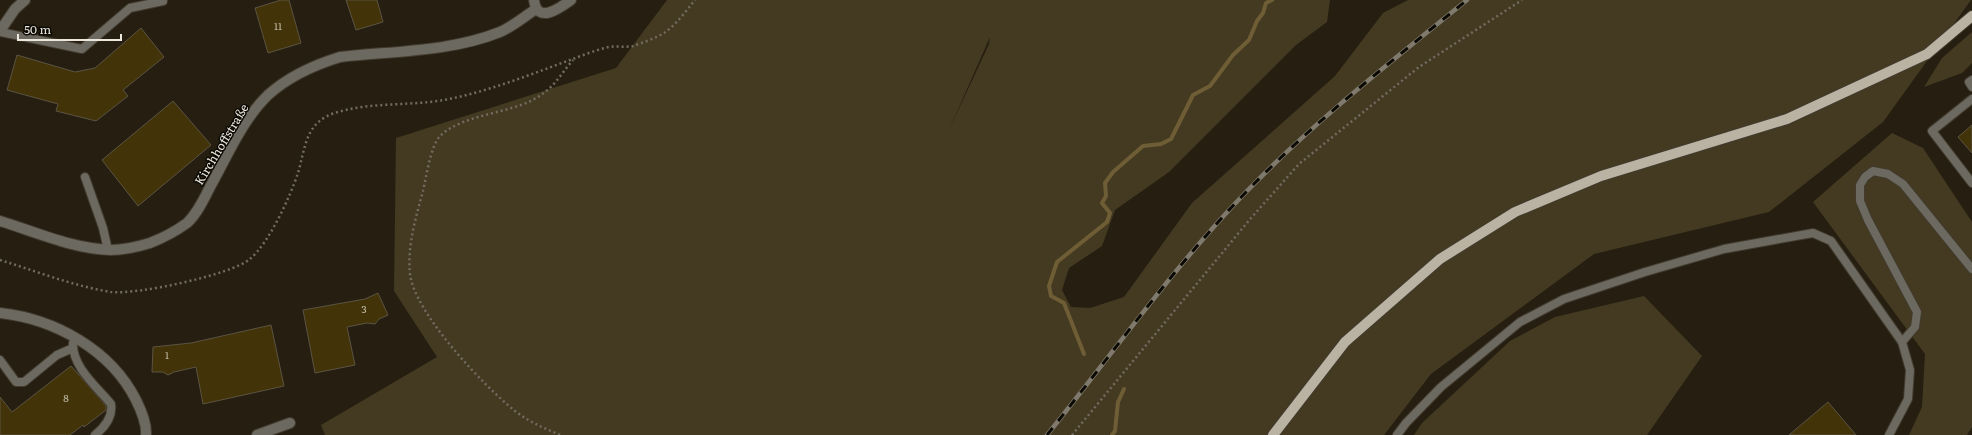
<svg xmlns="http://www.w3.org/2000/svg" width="1972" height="435" viewBox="0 0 1972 435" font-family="Literata,serif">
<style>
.green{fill:#443a21;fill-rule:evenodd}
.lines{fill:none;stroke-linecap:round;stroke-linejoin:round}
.stream{stroke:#6e5d35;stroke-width:4}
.building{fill:#423308;stroke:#5b5443}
.service-casing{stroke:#423b2e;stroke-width:10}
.minor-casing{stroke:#423b2e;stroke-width:12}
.primary-casing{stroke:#423b2e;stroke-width:12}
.path{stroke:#726c60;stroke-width:2.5;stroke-dasharray:2 3;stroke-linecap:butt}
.service{stroke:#6c6961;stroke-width:8}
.minor{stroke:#6c6961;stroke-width:10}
.primary{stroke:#bab3a3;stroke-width:10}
.rail-casing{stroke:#7f7a6d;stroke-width:4.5}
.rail{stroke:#0c0a04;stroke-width:3;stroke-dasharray:9;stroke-linecap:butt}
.labels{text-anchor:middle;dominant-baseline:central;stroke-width:3;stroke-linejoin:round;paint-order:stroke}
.number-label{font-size:10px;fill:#c2bba8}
.street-label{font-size:12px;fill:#ece8de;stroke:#0c0a04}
</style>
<rect width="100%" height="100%" fill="#261f11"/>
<path class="green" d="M667 0H1330L1327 22 1296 45 1169 172 1115 210 1102 246 1069 268 1062 290 1071 307 1090 308 1124 297 1192 203 1335 76 1383 13 1408 0H1971L1883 122 1769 212 1594 254 1431 374 1384 435H325L321 425 437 357 394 291 396 138 616 68ZM990 37 989 44 949 130Z
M1972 32V63L1962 73 1924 87 1942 58Z
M1892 133 1923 148 1972 222V427L1967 435H1909L1922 407 1925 354 1813 202Z
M1644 296 1702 356 1647 435H1414L1422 423 1510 341 1555 317Z"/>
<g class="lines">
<path class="stream" d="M1084 354 1064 303 1051 296 1049 286 1057 262 1107 222 1110 213 1102 203 1106 196 1105 183 1113 172 1143 146 1161 144 1171 139 1193 95 1210 86 1233 55 1249 40 1257 21 1263 13 1266 3 1272 0
M1112 435 1115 431 1118 402 1124 389"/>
</g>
<path class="building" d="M281 0H289L301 43 268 53 255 8Z
M346 0H377L383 22 356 30Z
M141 28 164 57 123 90 128 96 96 121 56 111 58 104 7 90 17 55 75 72 95 68Z
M173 101 211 145 138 206 102 160Z
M1972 125V153L1958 137Z
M378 293 388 315 379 319 375 324 367 323 347 327 355 365 315 373 303 310 365 299Z
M271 325 284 386 203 404 196 367 174 372 168 375 163 372H152L153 347 191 343Z
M71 366 106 406V410L84 427 83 425 70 435H0V397L12 412Z
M1828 402 1856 435H1789Z"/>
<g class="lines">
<defs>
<path id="service" d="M0 32 82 49 130 8 163 1
M1972 80 1969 82 1972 87
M1972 99 1932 131 1972 183
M85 177 103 228 108 250
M77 339 73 343C72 367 97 387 111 404 113 417 105 427 95 435
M1902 342 1915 327 1917 312 1868 220 1860 201V185L1865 177 1873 171 1888 174 1903 184 1972 269
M0 360 16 382H24L57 355 73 348
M1397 435 1406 423 1441 387 1520 322 1564 299 1645 272 1724 249 1813 233 1831 241 1902 342 1910 370 1908 399 1889 435"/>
<path id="minor" d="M534 0C537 25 560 8 571 0
M0 31 15 9 25 0
M0 221C36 232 73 249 111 250 124 250 137 247 150 243 163 238 176 231 187 223 197 214 204 199 210 187 227 157 242 120 268 95 288 77 314 65 340 57 393 51 450 52 500 32 512 27 525 16 536 9
M0 313C55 319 111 350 136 400 141 410 147 423 146 435
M257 435 290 423"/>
<path id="primary" d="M1273 435 1345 342 1440 259 1515 212 1601 176 1787 119 1927 54 1972 16"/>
</defs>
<use href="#service" class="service-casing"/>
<use href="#minor" class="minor-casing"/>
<use href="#primary" class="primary-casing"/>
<path class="path" d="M0 260C36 271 73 286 111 292 136 295 231 275 250 259 269 243 290 197 298 173 306 146 305 121 338 112 372 102 409 106 444 100 487 92 529 75 570 60 581 56 593 51 605 48 614 45 624 48 633 46 642 43 656 38 664 33 676 25 686 11 695 0
M560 435C544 428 529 422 515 411 484 386 415 314 410 274 407 246 416 217 423 191 426 178 431 145 440 136 467 111 517 115 545 92 556 84 564 70 573 60
M1072 435 1251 218 1299 164 1419 67 1522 0"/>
<use href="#service" class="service"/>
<use href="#minor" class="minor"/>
<use href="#primary" class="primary"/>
<defs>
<path id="rail" d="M1047 435C1113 353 1175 265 1248 190 1316 120 1392 61 1467 0"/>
</defs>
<use href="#rail" class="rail-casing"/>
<use href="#rail" class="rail"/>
</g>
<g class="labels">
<g class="number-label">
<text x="278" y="25">11</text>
<text x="364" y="308">3</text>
<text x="167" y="354">1</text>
<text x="66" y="397">8</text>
</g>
<g class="street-label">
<text transform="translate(221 144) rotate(-59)">Kirchhoffstraße</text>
</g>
</g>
<path d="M18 34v6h103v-6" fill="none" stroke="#ece8de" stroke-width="2"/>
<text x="24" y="34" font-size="12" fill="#ece8de" stroke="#0c0a04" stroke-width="3" paint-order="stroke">50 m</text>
</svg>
